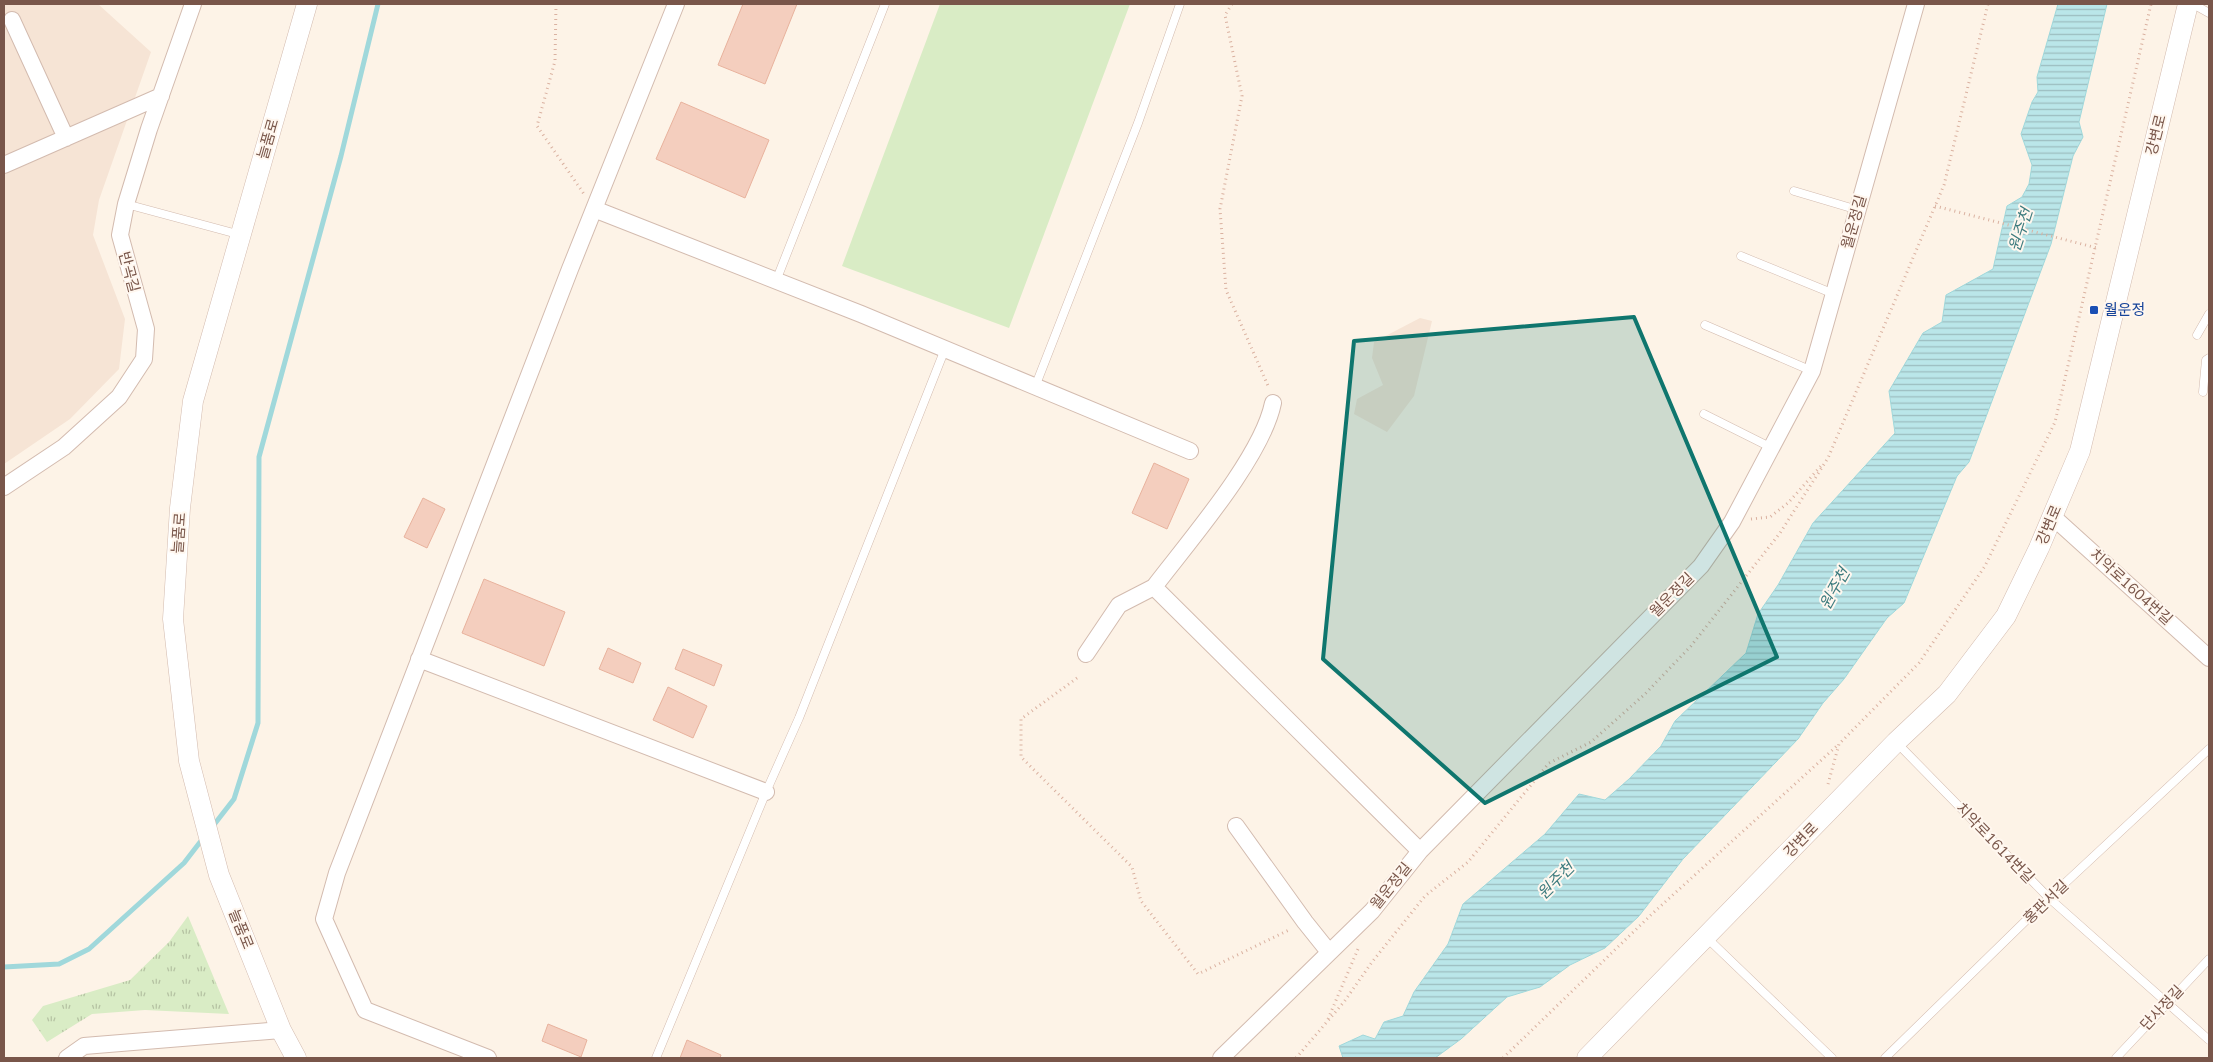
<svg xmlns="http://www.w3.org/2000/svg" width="2213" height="1062" viewBox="0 0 2213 1062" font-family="'Nunito Sans','Noto Sans KR',sans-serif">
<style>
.residential{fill:#f6e4d5}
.park{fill:url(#park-tufts)}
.garden{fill:#d9ecc5}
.water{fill:url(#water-rules);stroke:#a0d8db}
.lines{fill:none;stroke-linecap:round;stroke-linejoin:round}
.stream{stroke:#a0d8db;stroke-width:5}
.building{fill:#f4cebe;stroke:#e8b29d}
.service-casing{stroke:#d3bbaf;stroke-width:9}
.minor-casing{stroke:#d3bbaf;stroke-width:18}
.tertiary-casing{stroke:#d3bbaf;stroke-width:21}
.path{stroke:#dab1a0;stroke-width:3;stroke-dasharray:1 4;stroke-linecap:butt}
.service{stroke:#fff;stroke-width:8}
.minor{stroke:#fff;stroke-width:16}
.tertiary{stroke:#fff;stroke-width:20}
.marked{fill:#0f766e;fill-opacity:0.2;stroke:#0f766e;stroke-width:4;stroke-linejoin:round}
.transit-dot{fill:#1a4fb4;stroke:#fff7ef;stroke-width:2}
.labels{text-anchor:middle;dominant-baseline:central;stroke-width:4;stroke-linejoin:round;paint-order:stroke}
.street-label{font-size:15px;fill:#79564a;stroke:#fff7ef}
.transit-label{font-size:15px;fill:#164399;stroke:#fff7ef;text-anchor:start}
.water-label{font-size:16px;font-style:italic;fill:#3c7b7e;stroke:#fff7ef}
</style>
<defs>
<pattern id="park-tufts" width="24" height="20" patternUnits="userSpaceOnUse" patternTransform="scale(1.25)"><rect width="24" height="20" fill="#d9ecc5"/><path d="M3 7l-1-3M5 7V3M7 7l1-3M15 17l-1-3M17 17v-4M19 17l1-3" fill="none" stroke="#b5c2a2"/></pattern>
<pattern id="water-rules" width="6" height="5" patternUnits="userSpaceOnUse" patternTransform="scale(1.25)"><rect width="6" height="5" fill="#bae6e9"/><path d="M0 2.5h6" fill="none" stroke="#9cbdbf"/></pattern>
</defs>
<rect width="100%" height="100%" fill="#fdf3e7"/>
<path class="residential" d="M4 4H98L151 52 99 200 93 235 125 319 119 369 70 419 4 464Z
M1420 318 1432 321 1414 396 1387 432 1354 414 1357 399 1383 385 1372 358 1374 342Z"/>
<path class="park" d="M188 916 229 1014 145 1010 92 1014 47 1042 32 1020 43 1006 130 980 169 942Z"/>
<path class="garden" d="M940 4H1130L1009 328 842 266Z"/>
<path class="water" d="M2058 4H2107L2079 122 2083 137 2073 156 2051 244 1969 462 1957 476 1904 603 1887 618 1844 679 1823 703 1798 739 1683 859 1639 916 1605 948 1570 965 1540 987 1507 997 1461 1039 1435 1058H1343L1339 1046 1363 1035 1375 1039 1384 1022 1403 1016 1414 992 1448 944 1463 904 1545 834 1579 794 1605 800 1629 779 1661 746 1675 721 1746 653 1758 614 1778 585 1813 523 1895 433 1889 391 1923 333 1942 322 1946 295 1993 269 2007 206 2022 197 2029 184 2032 165 2021 134 2032 102 2038 92 2037 77Z"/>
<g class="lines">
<path class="stream" d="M213 826 234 799 258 723 259 457 341 156 378 4
M4 967 59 964 89 949 184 863 204 837"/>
</g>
<path class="building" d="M743 4H797L765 84 718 65Z
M681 102 769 140 745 198 656 159Z
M1154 463 1189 479 1167 529 1132 513Z
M423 498 445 509 427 548 404 537Z
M484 579 565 612 544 666 462 633Z
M608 648 641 663 633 683 599 669Z
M683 649 722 665 714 686 675 669Z
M668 687 707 706 693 738 653 720Z
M548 1024 587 1040 581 1057 542 1041Z
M687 1040 721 1055 720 1058H680Z"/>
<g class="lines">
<defs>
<path id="service" d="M2193 4 2209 13
M1794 191 1858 210
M126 204 241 235
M1741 256 1834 294
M776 281 885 4
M1705 325 1812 371
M2197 335 2209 314
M1035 387 1138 123 1180 4
M2203 392 2206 360 2209 358
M1704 414 1772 448
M1896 742 2049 898 2209 1040
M1706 937 1832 1058
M656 1058 766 792 799 718 945 349
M1885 1058 2049 898 2209 749
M2116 1058 2209 959"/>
<path id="minor" d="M12 20 66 138
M4 165 161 96
M594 209 861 314 1190 451
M1273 403C1262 457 1189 541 1154 587L1420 851
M4 487 64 447 119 397 144 359 146 329 120 235 126 204 149 129 193 4
M2052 516 2209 658
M1086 654 1119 605 1154 587
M419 659 766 792
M1236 826 1305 922 1329 952
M67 1058 84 1046 281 1030
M488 1058 365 1010 324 919 337 873 570 269 676 4
M1221 1058 1372 911 1420 851 1701 566 1732 522 1812 371 1916 4"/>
<path id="tertiary" d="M296 1058 281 1030 219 875 189 761 173 619 180 508 193 401 307 4
M1587 1058 1896 742 1947 694 2006 616 2039 548 2080 451 2188 4"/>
</defs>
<use href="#service" class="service-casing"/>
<use href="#minor" class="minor-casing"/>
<use href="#tertiary" class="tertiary-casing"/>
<path class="path" d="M556 4 555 61 537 126 584 194
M1232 4 1225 15 1242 96 1220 209 1226 290 1269 388
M1935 206 2097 248
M1751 519 1770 517 1788 503 1821 466
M1077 678 1021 719V757L1132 867 1141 901 1198 974 1291 929
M1828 784 1839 744 1919 663 1985 566 2055 422 2151 4
M1328 1019 1358 949
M1296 1058 1344 1002 1372 962 1425 896 1468 862 1549 763 1591 742 1645 694 1691 646 1780 533 1828 458 1944 185 1988 4
M1503 1058 1653 913 1839 744"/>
<use href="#service" class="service"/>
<use href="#minor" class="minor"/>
<use href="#tertiary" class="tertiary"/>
</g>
<path class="marked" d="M1634 317 1777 657 1485 803 1323 659 1354 341Z"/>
<rect class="transit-dot" x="2089" y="305" width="10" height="10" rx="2.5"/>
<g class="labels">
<g class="street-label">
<text transform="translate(2156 135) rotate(-76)">강변로</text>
<text transform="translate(268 139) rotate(-74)">늘품로</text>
<text transform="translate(1854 222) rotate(-74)">월운정길</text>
<text transform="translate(129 272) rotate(75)">반곡길</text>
<text transform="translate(2049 525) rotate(-67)">강변로</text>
<text transform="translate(179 533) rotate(-86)">늘품로</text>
<text transform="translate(2131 587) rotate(42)">치악로1604번길</text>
<text transform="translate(1672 595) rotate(-45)">월운정길</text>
<text transform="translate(1801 840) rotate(-46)">강변로</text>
<text transform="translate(1995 843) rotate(46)">치악로1614번길</text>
<text transform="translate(1391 886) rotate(-51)">월운정길</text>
<text transform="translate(2046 902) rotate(-44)">홍판서길</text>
<text transform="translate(241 929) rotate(68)">늘품로</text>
<text transform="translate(2162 1008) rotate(-47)">단사정길</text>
</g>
<g class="transit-label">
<text x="2104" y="310">월운정</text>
</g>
<g class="water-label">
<text transform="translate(2021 230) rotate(-72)">원주천</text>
<text transform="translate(1835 589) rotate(-61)">원주천</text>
<text transform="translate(1556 881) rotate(-45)">원주천</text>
</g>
</g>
<rect width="2213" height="1062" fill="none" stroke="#79564a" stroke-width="10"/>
</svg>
